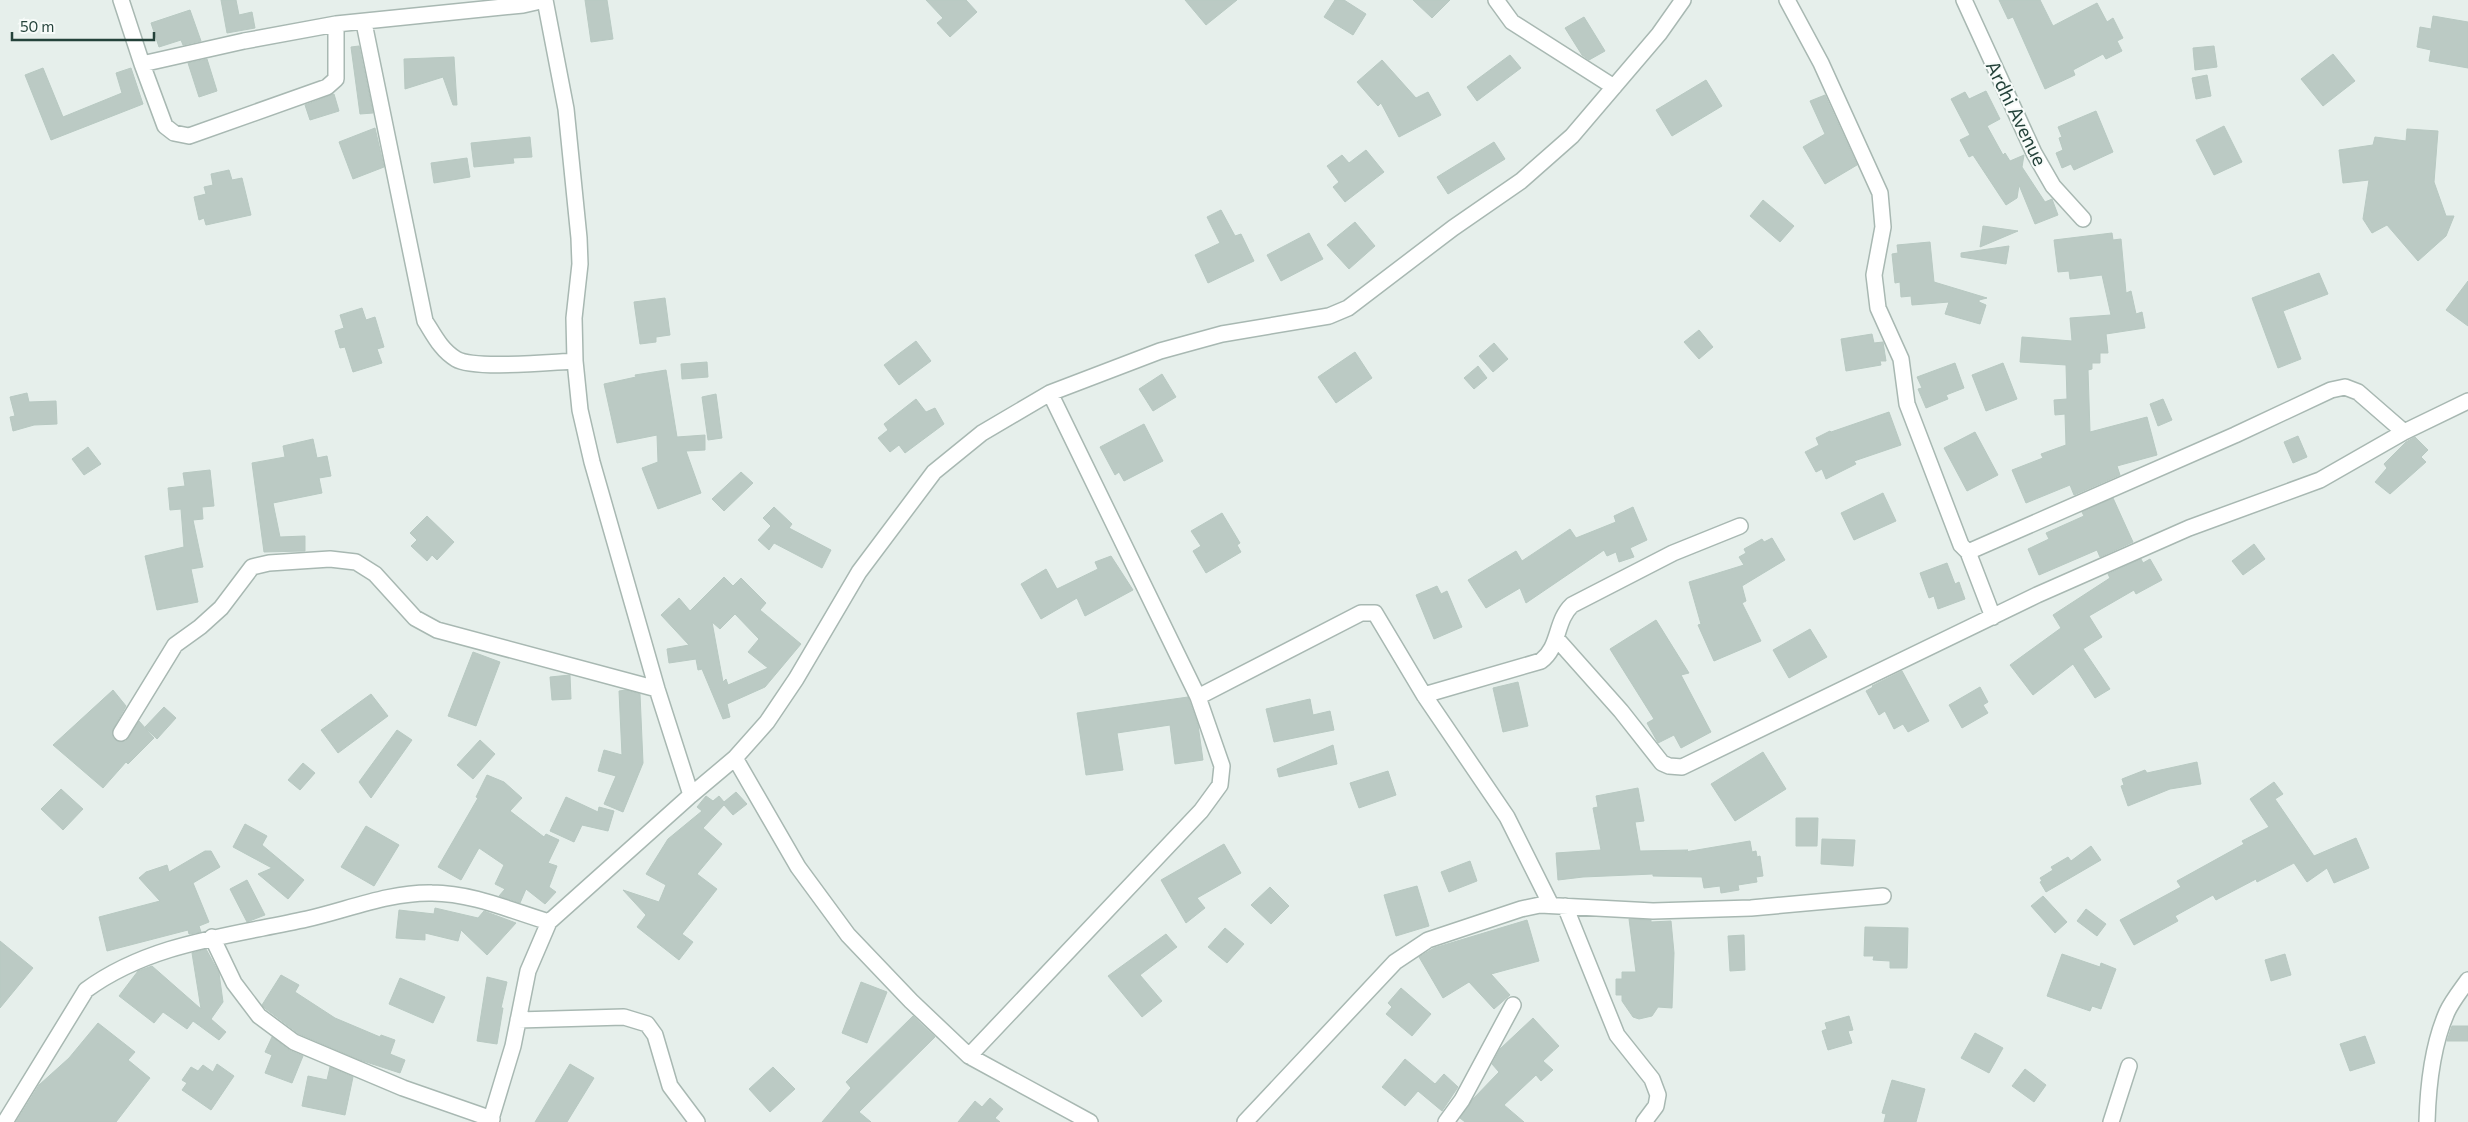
<svg xmlns="http://www.w3.org/2000/svg" width="2468" height="1122" viewBox="0 0 2468 1122" font-family="Commissioner,sans-serif">
<style>
.building{fill:#bbcac4;stroke:#b8c9c2;fill-rule:evenodd}
.lines{fill:none;stroke-linecap:round;stroke-linejoin:round}
.minor-casing{stroke:#a8b8b2;stroke-width:18}
.minor{stroke:#fff;stroke-width:15}
.labels{text-anchor:middle;dominant-baseline:central;stroke-width:4;stroke-linejoin:round;paint-order:stroke}
.street-label{font-size:19px;fill:#24423a;stroke:#f7fbf9}
</style>
<rect width="100%" height="100%" fill="#e6efeb"/>
<path class="building" d="M221 0H236L239 15 252 12 255 28 227 33Z
M585 0H607L613 39 591 42Z
M926 0H966L977 12 950 37 937 23 943 18Z
M1185 0H1237L1206 25Z
M1335 0H1344L1366 14 1353 35 1324 17Z
M1413 0H1450L1432 18Z
M1999 0H2040L2053 26 2097 3 2107 22 2113 18 2123 38 2117 41 2122 51 2106 59 2103 54 2073 70 2075 75 2045 89 2013 17 2008 19Z
M190 10 201 41 183 45 181 40 159 47 151 23Z
M2433 16 2468 22V68L2429 61 2431 50 2417 47 2420 27 2431 29Z
M1584 17 1605 51 1589 60 1582 55 1565 28Z
M359 46 373 113 360 114 351 47Z
M2214 46 2217 67 2195 70 2193 48Z
M2333 54 2355 81 2323 106 2301 79Z
M1510 55 1521 68 1477 101 1467 87Z
M454 57 457 105H453L443 77 405 89 404 59Z
M207 59 217 91 199 97 188 63Z
M1382 60 1416 98 1428 92 1441 115 1399 137 1381 103 1378 106 1357 82Z
M43 68 63 117 122 93 116 73 131 68 143 104 51 140 25 75Z
M2207 75 2211 96 2196 99 2192 78Z
M1706 80 1722 106 1672 136 1656 110Z
M1986 91 2000 119 1987 126 2003 155 2005 153 2010 161 2024 155 2022 167 2045 202 2052 199 2058 215 2035 224 2019 185 2017 198 2006 205 1973 155 1969 157 1960 140 1970 135 1951 99 1965 92 1969 99Z
M334 94 339 111 310 120 305 105Z
M1825 95 1857 165 1825 184 1803 147 1825 134 1810 101Z
M2096 111 2113 152 2074 170 2071 164 2062 168 2056 153 2063 150 2059 138 2062 137 2058 127Z
M2224 126 2242 162 2214 175 2196 140Z
M375 128 384 167 353 179 339 142Z
M2407 129 2438 131 2434 182 2446 216H2454L2446 236 2418 261 2387 225 2372 233 2363 219 2369 180 2343 183 2339 150 2373 145 2375 137 2406 141Z
M530 137 532 157 513 158 514 163 474 167 471 143Z
M1494 142 1505 159 1448 194 1437 177Z
M1366 150 1384 172 1345 202 1333 187 1339 182 1327 166 1342 155 1349 163Z
M467 158 470 177 434 183 431 163Z
M229 170 232 180 242 178 251 215 206 225 204 218 199 220 194 197 206 194 204 187 213 185 211 174Z
M1763 200 1794 226 1780 242 1750 216Z
M1221 210 1235 236 1241 234 1254 261 1208 283 1195 255 1220 243 1207 217Z
M1355 222 1375 246 1349 269 1327 245Z
M1983 226 2018 231 1980 247Z
M1309 233 1323 259 1281 281 1267 255Z
M2112 233 2113 240 2121 239 2126 293 2131 291 2136 314 2142 312 2145 328 2106 334 2108 353H2100V363H2092V369L2088 370 2090 432 2147 417 2157 455 2117 466 2120 475 2074 495 2070 485 2026 503 2012 470 2043 458 2041 454 2066 445 2065 414 2055 415 2054 400 2067 399 2066 365 2020 362 2022 337 2072 341 2070 318 2111 315 2102 275 2070 279 2069 271 2058 272 2054 240Z
M1930 242 1934 282 1987 298 1979 300V302L1986 305 1980 324 1945 314 1949 302 1912 305 1911 296 1901 297 1900 282 1895 283 1892 254 1898 253 1897 245Z
M2009 246 2006 264 1961 257V253Z
M2319 273 2328 294 2283 311 2301 359 2278 368 2252 298Z
M2468 281V326L2446 310Z
M665 298 670 335 656 337V342L640 344 634 302Z
M362 308 366 320 375 317 384 347 377 349 382 363 353 372 345 347 340 348 335 331 344 328 340 315Z
M1699 330 1713 347 1699 359 1684 342Z
M1872 334 1874 343 1883 342 1886 361H1880L1881 365 1846 371 1841 339Z
M916 341 931 361 899 385 884 365Z
M1494 343 1508 359 1493 372 1479 356Z
M1355 352 1372 378 1336 403 1318 377Z
M707 362 708 377 682 379 681 364Z
M1955 363 1964 388 1946 395 1948 399 1926 408 1918 389 1922 388 1917 377Z
M2003 363 2017 399 1986 411 1972 375Z
M1478 366 1487 378 1474 389 1464 378Z
M666 370 677 437 705 435V450L686 451 701 493 658 509 642 468 658 462 657 435 617 443 604 384 636 377 635 375Z
M1162 374 1176 397 1153 411 1139 389Z
M27 393 29 402 56 401 57 424 34 425 13 431 10 417 15 416 10 397Z
M716 394 722 438 708 440 702 397Z
M916 399 926 412 935 408 944 424 905 453 899 445 890 452 878 438 888 430 884 424Z
M2163 399 2172 420 2158 426 2150 404Z
M1889 412 1901 445 1854 461 1856 464 1826 479 1822 469 1816 472 1805 452 1819 445 1816 438 1830 431 1831 432Z
M1144 424 1163 461 1124 481 1119 472 1115 475 1100 447Z
M1975 432 1998 475 1967 491 1944 448Z
M2298 436 2307 457 2293 463 2284 442Z
M2415 437 2428 450 2421 457 2426 462 2390 494 2375 482 2387 468 2384 464 2406 442Z
M313 439 317 458 327 456 331 476 319 478 322 493 273 503 280 537 305 536V551L264 552 252 463 285 457 283 446Z
M88 447 101 464 84 475 72 459Z
M210 470 214 506 202 507 203 519 193 520 203 567 191 569 198 602 157 610 145 556 184 547 181 509 170 510 168 488 185 486 183 473Z
M741 472 753 483 724 511 712 499Z
M1883 493 1896 521 1854 540 1841 513Z
M2113 498 2133 542 2100 557 2097 550 2039 575 2028 549 2049 539 2046 533 2084 516 2082 512Z
M774 507 792 524 789 528 831 550 822 568 774 543 769 550 758 540 771 526 763 518Z
M1633 507 1647 540 1630 548 1634 557 1619 562 1616 552 1607 556 1604 550 1526 603 1520 588 1486 608 1468 580 1516 551 1522 561 1570 529 1576 538 1616 522 1614 516Z
M1222 513 1240 543 1237 545 1241 552 1206 573 1193 551 1201 546 1191 531Z
M427 516 454 542 437 560 432 555 427 561 411 546 417 540 410 533Z
M1772 538 1785 560 1742 586 1746 601 1742 603 1761 641 1714 661 1698 625 1701 624 1689 582 1744 565 1739 557 1746 553 1744 549 1762 539 1764 542Z
M2254 544 2265 559 2243 575 2232 561Z
M1111 556 1133 590 1085 616 1077 598 1041 619 1021 584 1046 569 1057 589 1098 569 1095 562Z
M2141 559 2143 563 2150 559 2162 580 2136 594 2134 590 2089 616 2102 637 2083 649 2110 689 2095 698 2073 664 2033 695 2010 665 2061 628 2053 615 2110 578 2108 574Z
M1947 563 1955 584 1959 582 1965 599 1938 609 1934 596 1929 598 1920 573Z
M724 577 733 586 741 578 766 603 760 610 801 644 765 687 727 704 730 717 723 719 702 669 698 670 696 659 669 663 667 649 689 645 661 615 679 598 690 611ZM735 614 759 639 748 652 768 668 728 685 726 679 723 682 712 622 720 629Z
M1437 586 1441 594 1447 591 1462 627 1434 639 1416 595Z
M1656 620 1689 673 1681 675 1711 732 1681 748 1674 735 1658 743 1657 741 1647 723 1654 719 1610 649Z
M1810 629 1827 657 1789 678 1773 650Z
M473 652 500 662 476 726 448 716Z
M1902 671 1929 721 1908 732 1903 724 1894 729 1885 711 1879 715 1866 691 1873 687 1872 686Z
M570 675 571 699 552 700 550 677Z
M1518 682 1528 726 1503 732 1493 688Z
M1980 687 1988 702 1983 705 1988 713 1962 728 1949 705Z
M113 690 126 706 113 729V738L120 742 126 741 139 721 154 738 128 764 126 762 103 788 53 745Z
M626 690 640 694 643 763 623 812 604 804 616 776 598 771 604 750 622 755 619 691Z
M371 694 388 716 338 753 321 730Z
M1188 697 1198 725 1203 760 1175 764 1170 725 1117 733 1123 770 1086 775 1077 713Z
M1310 699 1313 715 1330 711 1334 730 1274 742 1266 709Z
M164 707 176 718 157 739 145 727Z
M397 730 412 740 371 798 359 782Z
M480 740 495 754 473 779 457 765Z
M1333 745 1337 764 1279 777 1277 769Z
M1763 752 1786 789 1735 821 1711 784Z
M2197 762 2201 784 2170 789 2128 806 2121 786 2124 785 2122 779 2145 770 2147 773Z
M303 763 315 773 300 790 288 780Z
M1388 771 1396 795 1359 808 1350 783Z
M487 775 504 782 522 798 510 811 544 837 546 834 559 840 548 863 557 866 549 887 556 892 545 904 526 889 520 903 499 896 505 889 495 884 504 865 479 848 461 880 438 867 478 798 476 797Z
M2274 782 2283 794 2275 799 2314 856 2356 838 2369 868 2334 883 2327 868 2307 882 2294 863 2257 882 2256 879 2216 900 2213 895 2175 916 2178 921 2134 945 2120 920 2181 887 2177 881 2244 844 2242 841 2269 827 2250 799Z
M1638 788 1644 821 1635 822 1640 851 1688 850 1685 852 1750 841 1752 852 1756 851 1757 857 1760 856 1763 876 1756 877 1757 882 1738 885 1739 890 1721 893 1720 886 1704 888 1702 877 1653 876V874L1583 877 1558 880 1556 853 1601 850 1593 808 1598 807 1596 796Z
M61 789 83 809 63 830 41 809Z
M736 792 747 804 733 815 724 805 703 828 722 844 697 874 717 889 682 934 693 942 679 960 637 927 646 915 623 890 659 902 666 885 646 874 668 839 702 811 697 807 706 796 713 801 719 796 724 802Z
M566 797 598 812 599 807 614 811 608 831 582 825 574 842 550 831Z
M1796 818H1818L1817 846H1796Z
M245 824 267 836 262 845 304 880 288 899 258 874 272 868 233 847Z
M366 826 399 845 374 886 341 867Z
M1822 839 1855 840 1853 866 1821 864Z
M1224 844 1241 873 1197 898 1205 908 1186 923 1161 880Z
M2091 846 2101 860 2046 892 2040 882 2042 881 2040 878 2053 870 2051 867 2068 857 2071 861Z
M205 851H211L220 867 193 883 209 922 199 926 201 932 189 934 188 930 107 951 99 917 160 901 139 878 146 872 167 865 169 872Z
M1470 861 1477 881 1449 892 1441 872Z
M247 880 265 915 247 922 230 889Z
M1417 886 1429 926 1396 936 1384 895Z
M1270 887 1289 906 1271 924 1251 905Z
M2043 896 2067 922 2055 933 2031 906Z
M435 908 478 918 484 911 516 923 487 955 461 930 458 941 425 933V940L396 938 399 910 434 914Z
M2086 909 2106 924 2097 936 2077 921Z
M1629 919 1651 920V922L1671 921 1674 953 1672 1008 1658 1007 1652 1016 1639 1019 1633 1017 1622 1001V995H1616V979H1622V972H1636Z
M1527 920 1539 961 1491 974 1510 995 1494 1009 1469 982 1443 998 1419 957 1434 948Z
M1865 927 1908 928 1907 968H1890V961L1873 960 1874 956H1864Z
M1225 928 1244 944 1227 963 1208 947Z
M1166 934 1177 947 1140 975 1162 1001 1142 1017 1108 976Z
M1744 935 1745 970 1730 971 1728 936Z
M0 941 33 968 0 1008Z
M206 949 219 973 223 1002 211 1019 226 1032 219 1040 193 1021 187 1029 163 1012 154 1023 119 996 138 971 152 966 201 1009 192 953Z
M2062 954 2100 967 2101 963 2116 969 2101 1009 2092 1006 2090 1011 2047 996Z
M2285 954 2291 975 2271 981 2265 960Z
M281 975 299 985 295 992 335 1018 380 1037 381 1035 395 1040 390 1054 405 1060 400 1073 360 1060 299 1034 266 1009 262 1005Z
M487 977 507 982 501 1008H503L497 1044 477 1041Z
M400 978 445 997 433 1023 389 1004Z
M861 982 887 992 867 1043 842 1033Z
M1401 988 1431 1014 1412 1036 1386 1014 1392 1007 1388 1003Z
M913 1016 935 1037 859 1112 871 1122H822L851 1088 846 1082Z
M1849 1016 1853 1030 1848 1031 1852 1043 1828 1050 1822 1031 1827 1029 1825 1023Z
M1533 1018 1559 1046 1543 1061 1553 1070 1541 1081 1536 1075 1504 1105 1524 1122H1465L1460 1118 1473 1099 1499 1072 1492 1064 1500 1049Z
M98 1023 135 1052 128 1060 150 1078 116 1122H16L39 1085 69 1058Z
M2452 1026H2468V1041H2447Z
M1975 1033 2003 1048 1989 1073 1961 1058Z
M2365 1036 2375 1063 2350 1071 2340 1044Z
M272 1037 289 1050 303 1056 292 1083 265 1073 272 1055 265 1052Z
M1405 1059 1435 1084 1444 1074 1458 1087 1442 1111 1418 1091 1405 1106 1382 1087Z
M217 1064 234 1076 211 1110 182 1090 187 1083 182 1080 191 1067 198 1071 203 1065 213 1072Z
M570 1064 594 1078 567 1122H535Z
M330 1067 353 1077 345 1115 302 1106 308 1076 327 1080Z
M773 1067 795 1089 770 1112 749 1089Z
M2025 1069 2046 1085 2034 1102 2012 1086Z
M1892 1080 1925 1089 1916 1122H1884L1886 1114 1882 1113Z
M990 1098 1003 1109 995 1118 1000 1122H958L975 1101 982 1107Z"/>
<g class="lines">
<defs>
<path id="minor" d="M121 0 142 64 165 126 174 133 189 136 327 87 336 79V24
M545 0 566 109 579 238 580 264 574 318 575 361 580 410 592 462 657 689 691 795
M1496 0 1512 22 1614 87
M1787 0 1821 63 1880 193 1883 227 1874 275 1878 308 1901 359 1907 404 1961 545 1968 552 1993 617
M1964 0 2034 153 2053 186 2083 219
M364 23 425 321C434 335 441 350 456 359 474 370 551 362 575 361
M142 64 244 41 336 24 523 5 545 0
M1968 552 2235 435 2331 390 2345 387 2358 392 2404 432
M1556 638 1621 711 1662 763 1669 766 1682 767 2037 595 2189 528 2320 480 2404 432 2468 401
M1424 695 1541 661C1560 647 1555 621 1572 605L1673 553 1740 526
M1198 697 1361 613H1375L1424 695 1507 817 1551 905
M121 733 175 645 200 627 221 608 252 567 269 563 330 559 356 562 375 574 415 618 437 630 657 689
M735 758 798 867 848 935 911 1001 969 1056 1090 1122
M1565 906 1617 1035 1652 1079 1658 1095 1656 1106 1644 1122
M212 937 234 983 259 1016 294 1042 403 1088 492 1119
M518 1020 624 1017 647 1024 655 1035 670 1086 697 1122
M969 1056 1201 811 1220 785 1222 766 1198 697 1050 393
M5 1122 86 990C150 943 230 936 307 919 347 910 390 892 432 893 472 893 512 911 549 922
M490 1122 513 1046 528 971 549 922 691 795 735 758 767 722 796 679 859 572 934 472 982 433 1050 393 1160 351 1222 334 1329 316 1348 308 1453 228 1521 181 1572 136 1659 34 1683 0
M1245 1122 1395 962 1428 940 1521 909 1540 905 1653 911 1751 908 1883 896
M1446 1122 1462 1100 1513 1005
M2111 1122 2129 1066
M2427 1122C2428 1085 2432 1046 2447 1012 2452 1001 2461 990 2468 980"/>
</defs>
<use href="#minor" class="minor-casing"/>
<use href="#minor" class="minor"/>
</g>
<g class="labels">
<g class="street-label">
<text transform="translate(2017 113) rotate(64)">Ardhi Avenue</text>
</g>
</g>
<path d="M12 32v8h142v-8" fill="none" stroke="#24423a" stroke-width="2.5"/>
<text x="20" y="32" font-size="15" fill="#24423a" stroke="#f7fbf9" stroke-width="4" paint-order="stroke">50 m</text>
</svg>
